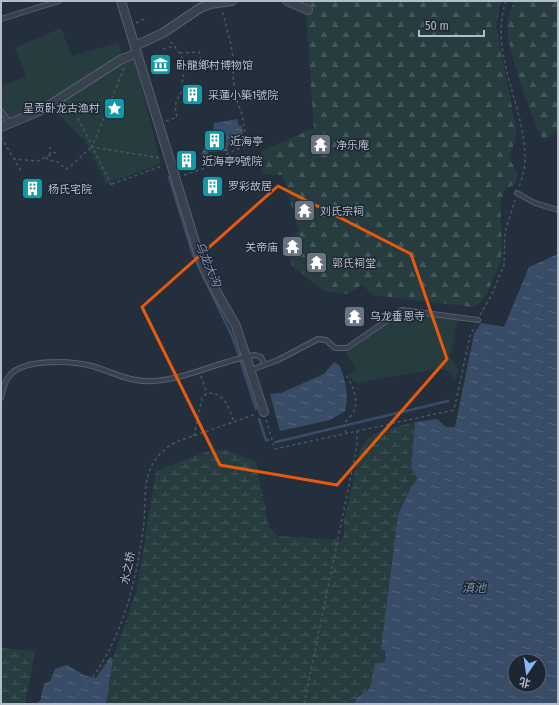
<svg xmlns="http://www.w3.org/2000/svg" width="559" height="705" viewBox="0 0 559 705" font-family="'Fira Sans Condensed','Noto Sans SC',sans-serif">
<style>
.green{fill:#263c3f}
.forest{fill:url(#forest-firs)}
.wetland{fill:url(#wetland-marsh)}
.water{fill:url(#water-ripples);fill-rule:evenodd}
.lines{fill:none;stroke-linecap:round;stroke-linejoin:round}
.stream{stroke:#394c67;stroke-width:2.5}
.lane-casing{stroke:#565f6c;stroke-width:6}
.street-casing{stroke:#565f6c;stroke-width:10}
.path{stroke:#44595c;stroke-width:1.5;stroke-dasharray:3 3;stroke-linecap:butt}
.lane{stroke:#38414e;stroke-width:4}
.street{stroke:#38414e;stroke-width:8}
.marked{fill:none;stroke:#e8590c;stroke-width:3;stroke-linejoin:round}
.labels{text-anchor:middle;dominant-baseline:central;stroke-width:3;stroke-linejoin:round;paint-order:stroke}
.poi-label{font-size:11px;fill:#b4bcc9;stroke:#1d2633;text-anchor:start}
.street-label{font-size:11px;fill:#b4bcc9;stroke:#1d2633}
.water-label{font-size:12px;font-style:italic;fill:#7c92b1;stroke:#1d2633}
</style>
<defs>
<pattern id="forest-firs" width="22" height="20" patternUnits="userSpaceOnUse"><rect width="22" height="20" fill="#263c3f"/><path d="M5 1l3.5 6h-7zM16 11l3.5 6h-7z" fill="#435659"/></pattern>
<pattern id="wetland-marsh" width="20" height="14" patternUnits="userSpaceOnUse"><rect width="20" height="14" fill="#263c3f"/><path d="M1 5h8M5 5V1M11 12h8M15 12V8" fill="none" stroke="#435659"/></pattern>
<pattern id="water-ripples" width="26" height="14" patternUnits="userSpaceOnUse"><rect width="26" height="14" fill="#394c67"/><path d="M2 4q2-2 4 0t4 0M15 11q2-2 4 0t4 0" fill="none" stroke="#53647b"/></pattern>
</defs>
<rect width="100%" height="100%" fill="#242f3e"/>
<path class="green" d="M61 28 72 56 118 43 123 56 25 115 10 118 1 106V86L26 76 15 48Z
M134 57 161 164 106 184 85 141 51 107Z
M405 312 458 319 450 356 458 369 456 379 446 370 437 369 357 383 347 375 356 369 346 354 399 313Z"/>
<path class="forest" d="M305 1H501L496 26 516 128 515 140 509 158 518 174 515 184 505 189C495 212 506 238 500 263 498 270 493 278 490 286 487 295 483 302 473 307L373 295 362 285 347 294 324 291 292 265 281 240 299 232 283 175 262 174V151L314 128Z
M514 1H558V130L544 141C531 117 507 51 507 25 507 17 512 8 514 1Z"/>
<path class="wetland" d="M415 422 411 468 415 473 417 479 409 491 398 515 381 648 385 650 386 664 375 663 370 688 356 699 355 704H106L113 659 137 589 156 471 211 450H226L256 462 269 527 278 536 342 540 344 535V521L360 450C369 429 395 428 415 422Z
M1 648 35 651 25 704H1Z"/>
<path class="water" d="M237 119 239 126H242L244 142 228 146V151L208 152 209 162H205L202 154 204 147 225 148 226 135H213L214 123Z
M558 254V704H355L356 699 370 688 375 663H386L385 650 381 648 398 515 409 491 417 479 415 473 411 468 415 422 437 419 446 427H455L474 334 481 323 504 327 529 267ZM515 661H539V685H515Z
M334 362 339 365C346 379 349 397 345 411L330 420 280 431 270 394 281 393 324 374Z
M110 657 113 659 106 704H34L40 701 44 684 50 681 55 669 67 665 84 675 96 678Z"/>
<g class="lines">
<path class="stream" d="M169 177 193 255 231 334 239 355
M241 362 256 409
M259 419 266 440H268
M276 442 448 401"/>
<defs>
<path id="lane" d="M1 19 59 1
M1 111 10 123
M517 193 535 203 558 210
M251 370 278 360 318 339 326 340 335 348H347L402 310 478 320
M1 398C3 390 4 381 10 375 25 358 72 361 92 366 113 372 131 383 154 381 189 378 220 361 255 355L261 357 265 365"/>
<path id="street" d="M121 1 198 252 207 275 236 326 264 412
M287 1 308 10
M135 46 163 33 200 8 210 4 232 1
M1 127 42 110 120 60 137 53"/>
</defs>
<use href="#lane" class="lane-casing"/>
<use href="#street" class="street-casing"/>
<path class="path" d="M506 1C488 54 526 107 525 160 525 169 522 178 519 187
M136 23 147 18
M163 49 174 46
M180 53 199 52 202 66 185 70
M124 68 92 147 161 158
M70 102 113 188
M166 121 177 117C173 106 177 98 183 89 181 79 184 79 184 70 185 57 176 48 168 39
M1 137 21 171
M50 155V147
M176 156 183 153
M46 157 48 160 58 162 66 169C76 163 82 154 92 147
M13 159 38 161 56 152
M184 175 214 165 222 156 247 145 242 114 235 96 233 75 234 63 230 40 222 10
M112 184 162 166
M480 315 492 294 504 265 505 232 515 200
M201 376 207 393
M266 420 275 449 454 410 470 336 475 326
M346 433 344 424C346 420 348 420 350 417 361 405 354 386 346 375
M194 436 202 398 207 393C225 392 229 408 234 422
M69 704C117 659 134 594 143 531 146 513 143 490 149 473 153 459 163 449 176 442L256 414
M304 704 357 446V430"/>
<use href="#lane" class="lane"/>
<use href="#street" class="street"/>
</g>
<path class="marked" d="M278 186 411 254 447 359 337 485 220 465 142 307Z"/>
<defs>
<symbol id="museum-square" viewBox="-11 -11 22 22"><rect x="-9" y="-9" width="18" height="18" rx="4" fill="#0f9aa8" stroke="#1d2633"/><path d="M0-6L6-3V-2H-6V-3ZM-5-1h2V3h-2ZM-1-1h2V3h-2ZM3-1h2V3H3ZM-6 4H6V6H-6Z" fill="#fff"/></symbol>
<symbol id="building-square" viewBox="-11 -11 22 22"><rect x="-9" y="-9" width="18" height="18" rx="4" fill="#0f9aa8" stroke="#1d2633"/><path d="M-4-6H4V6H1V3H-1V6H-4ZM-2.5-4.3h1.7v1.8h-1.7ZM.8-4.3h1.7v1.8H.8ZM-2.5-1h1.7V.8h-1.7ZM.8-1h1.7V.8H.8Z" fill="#fff"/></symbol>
<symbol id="sight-square" viewBox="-11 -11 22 22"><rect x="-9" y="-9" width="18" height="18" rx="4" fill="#0f9aa8" stroke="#1d2633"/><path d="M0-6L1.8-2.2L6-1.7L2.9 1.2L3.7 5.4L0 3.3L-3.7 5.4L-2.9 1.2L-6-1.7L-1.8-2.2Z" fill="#fff"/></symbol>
<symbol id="temple-square" viewBox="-11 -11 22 22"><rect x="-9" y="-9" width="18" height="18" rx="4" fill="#6b7280" stroke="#1d2633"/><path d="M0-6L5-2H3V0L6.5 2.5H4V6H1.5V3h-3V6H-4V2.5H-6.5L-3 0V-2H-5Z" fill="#fff"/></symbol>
</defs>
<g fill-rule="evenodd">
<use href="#museum-square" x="148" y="52" width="25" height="25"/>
<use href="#building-square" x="180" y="82" width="25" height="25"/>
<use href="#sight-square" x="102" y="96" width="25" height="25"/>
<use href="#building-square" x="202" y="128" width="25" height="25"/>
<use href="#temple-square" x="308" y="132" width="25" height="25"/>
<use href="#building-square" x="174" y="148" width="25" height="25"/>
<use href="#building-square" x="200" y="174" width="25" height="25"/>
<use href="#building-square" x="20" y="176" width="25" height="25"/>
<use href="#temple-square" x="292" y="198" width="25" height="25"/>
<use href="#temple-square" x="280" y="234" width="25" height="25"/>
<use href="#temple-square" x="304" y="250" width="25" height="25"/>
<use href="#temple-square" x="342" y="304" width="25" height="25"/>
</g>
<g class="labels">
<g class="poi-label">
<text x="176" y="65">卧龍鄉村博物馆</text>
<text x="208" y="95">采蓮小築1號院</text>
<text x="100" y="108" text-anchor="end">呈贡卧龙古渔村</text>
<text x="230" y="141">近海亭</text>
<text x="336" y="145">净乐庵</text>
<text x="202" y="161">近海亭9號院</text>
<text x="228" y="186">罗彩故居</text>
<text x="48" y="189">杨氏宅院</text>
<text x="320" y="211">刘氏宗祠</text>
<text x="278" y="247" text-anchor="end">关帝庙</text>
<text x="332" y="263">郭氏祠堂</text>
<text x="370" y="316">乌龙垂恩寺</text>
</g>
<g class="street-label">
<text transform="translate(128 568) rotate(-78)">水之桥</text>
</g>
<g class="water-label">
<text transform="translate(208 264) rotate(67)">乌龙大沟</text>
<text x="474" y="588">滇池</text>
</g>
</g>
<rect width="559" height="705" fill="none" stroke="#b4bcc9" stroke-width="4"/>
<g transform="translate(527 673) rotate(193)"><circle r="19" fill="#1d2633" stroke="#59626f"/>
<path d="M0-3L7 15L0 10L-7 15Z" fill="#8ab4f8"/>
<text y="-6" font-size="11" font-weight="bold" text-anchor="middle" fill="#b4bcc9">北</text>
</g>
<path d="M419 30v6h65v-6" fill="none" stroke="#b4bcc9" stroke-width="2"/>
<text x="425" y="30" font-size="12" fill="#b4bcc9" stroke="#1d2633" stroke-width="3" paint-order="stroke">50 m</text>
</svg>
